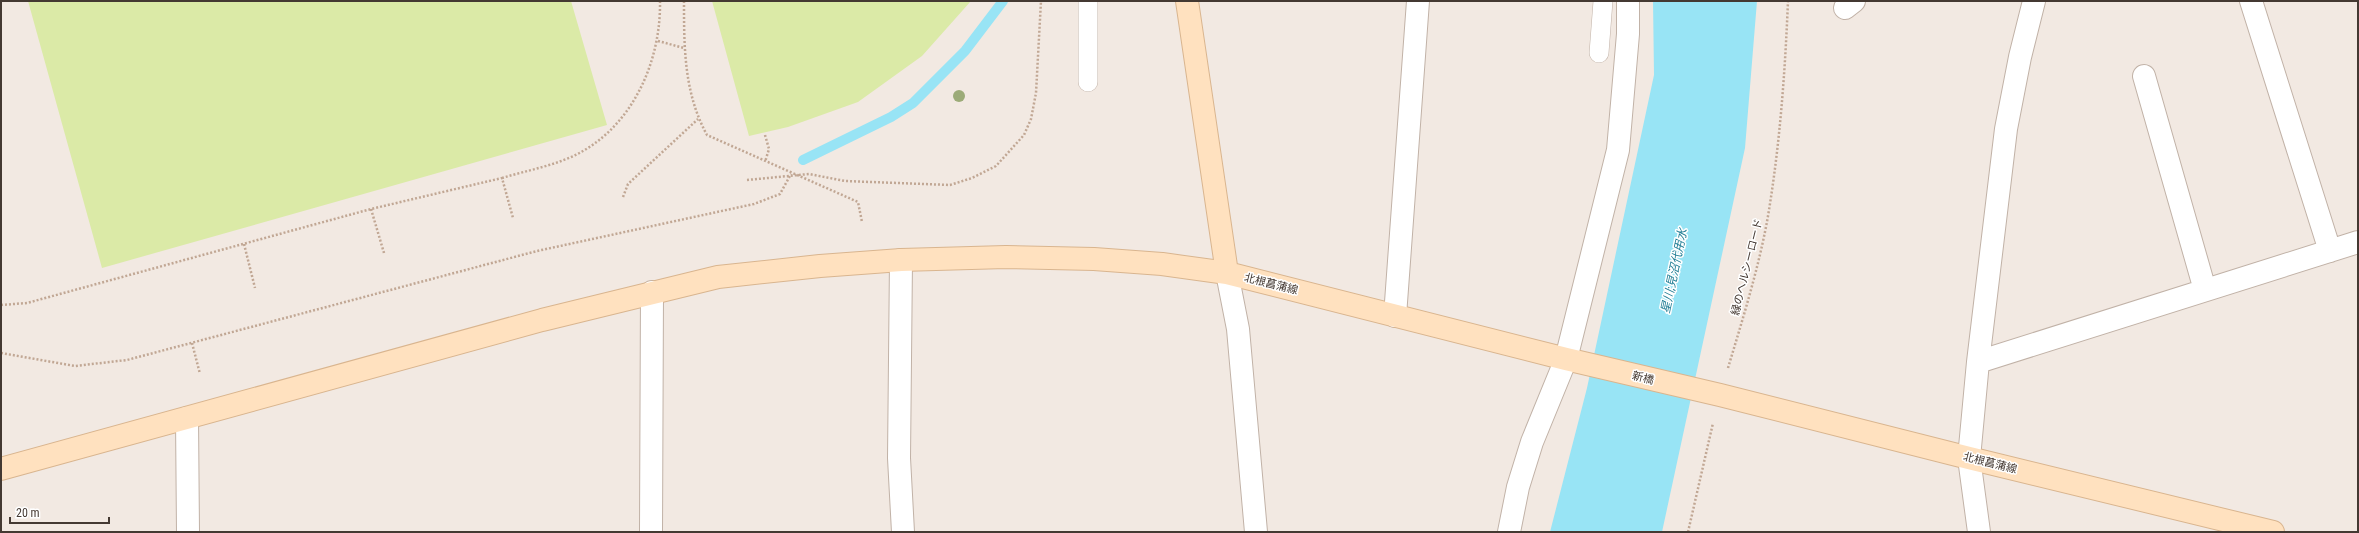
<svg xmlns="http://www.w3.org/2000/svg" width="2359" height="533" viewBox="0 0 2359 533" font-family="'Roboto Condensed','Noto Sans JP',sans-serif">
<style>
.green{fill:#dbeaa7}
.water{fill:#98e4f5}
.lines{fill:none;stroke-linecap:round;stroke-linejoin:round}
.stream{stroke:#98e4f5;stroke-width:10}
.lane-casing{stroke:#c1b2a7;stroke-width:20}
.street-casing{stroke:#c1b2a7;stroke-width:24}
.secondary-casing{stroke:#d9b58f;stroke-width:24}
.path{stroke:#c1a794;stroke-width:2.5;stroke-dasharray:2 2;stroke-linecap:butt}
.lane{stroke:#fff;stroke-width:19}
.street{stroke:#fff;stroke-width:22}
.secondary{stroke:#ffe1bf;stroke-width:22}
.tree{fill:#9cab78}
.labels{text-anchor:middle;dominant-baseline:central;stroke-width:3;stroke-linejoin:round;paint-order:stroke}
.street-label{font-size:11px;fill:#443932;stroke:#fff}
.water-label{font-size:12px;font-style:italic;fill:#217e95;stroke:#fff}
</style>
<rect width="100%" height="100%" fill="#f2e9e2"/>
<path class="green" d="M28 1H571L607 125 102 268Z
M712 1H971L922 56 858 102 788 127 749 136Z"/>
<path class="water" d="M1653 1H1757L1745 148 1662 532H1550L1587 388 1654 75Z"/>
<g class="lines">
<path class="stream" d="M803 160 891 117 913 103 965 51 1003 1"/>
<defs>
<path id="lane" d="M1599 53 1603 1
M1088 82V1"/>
<path id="street" d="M2251 1 2330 251
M1845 8 1854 1
M2144 76 2205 290
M901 260 899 458 903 532
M1227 273 1238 329 1256 532
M1395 316 1418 1
M1978 362 2358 242
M187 418 188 532
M651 532 652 292
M1509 532 1518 487 1532 442 1566 359 1618 150 1628 34V1
M1979 532 1969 458 1978 362 2006 129 2020 57 2034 1"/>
<path id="secondary" d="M1187 1 1227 273
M1 469 542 320 718 277 820 266 901 260 1006 257 1094 259 1162 264 1227 273 1566 359 1720 395 1969 458 2273 532"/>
</defs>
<use href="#lane" class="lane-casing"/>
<use href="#street" class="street-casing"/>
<use href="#secondary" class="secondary-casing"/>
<path class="path" d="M684 1C684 48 684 93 707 135L858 202 862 222
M658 41 684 48
M765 135 769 149 765 162
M502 178C528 170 559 165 583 151 635 121 661 59 660 1
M747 180 809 174 845 181 950 185 972 178 996 166 1024 135 1031 119 1036 93 1041 1
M623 197 628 184 698 119
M371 209 384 253
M244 244 255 288
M1 305 27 303 371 209 502 178 513 218
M192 343 200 374
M1 353 75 366 127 360 537 251 754 204 780 194 791 174
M1728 368C1743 318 1759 267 1768 216 1780 144 1785 73 1788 1
M1688 532 1713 423"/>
<use href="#lane" class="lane"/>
<use href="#street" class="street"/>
<use href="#secondary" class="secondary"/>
</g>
<circle class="tree" cx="959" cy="96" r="6"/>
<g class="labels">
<g class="street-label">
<text transform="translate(1747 267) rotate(-76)">緑のヘルシーロード</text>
<text transform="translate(1271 284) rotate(14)">北根菖蒲線</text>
<text transform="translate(1643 378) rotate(14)">新橋</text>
<text transform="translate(1990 463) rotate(14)">北根菖蒲線</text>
</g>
<g class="water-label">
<text transform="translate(1674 271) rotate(-78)">星川;見沼代用水</text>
</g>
</g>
<rect width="2359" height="533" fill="none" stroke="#443932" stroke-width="4"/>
<path d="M10 517v6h99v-6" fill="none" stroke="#443932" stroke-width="2"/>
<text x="16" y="517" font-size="12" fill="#443932" stroke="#ffffff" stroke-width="3" paint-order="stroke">20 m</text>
</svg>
